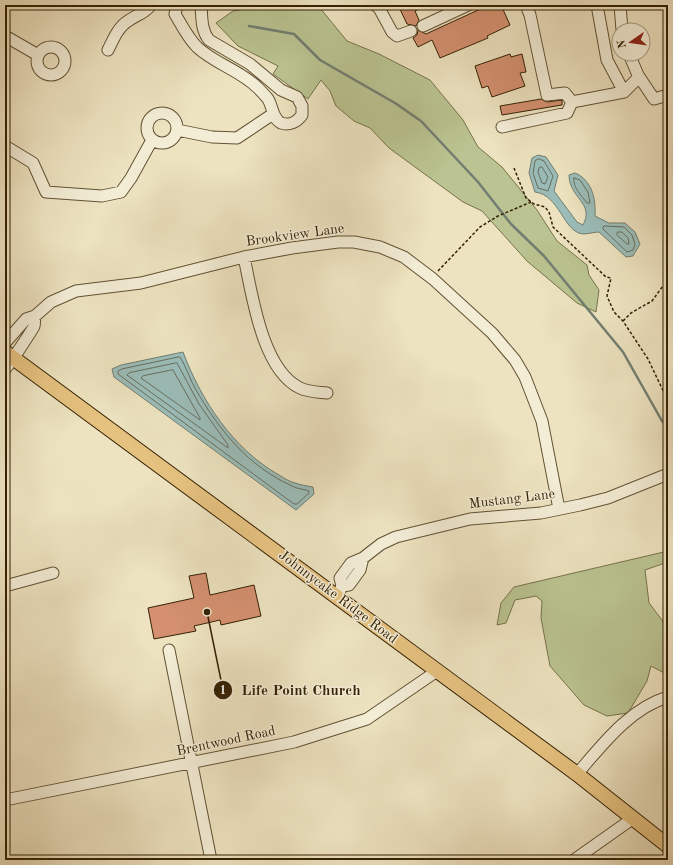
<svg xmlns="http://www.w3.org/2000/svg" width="673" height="865" viewBox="0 0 673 865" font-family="'Old Standard TT',serif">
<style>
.green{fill:#bac391;stroke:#77724a}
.water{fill:#9bbdb9;stroke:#727e71}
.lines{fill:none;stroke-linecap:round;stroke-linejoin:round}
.shore{stroke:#686e5e;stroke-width:1}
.stream{stroke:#727e71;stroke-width:2.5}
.building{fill:#d49070;stroke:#342004}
.minor-casing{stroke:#625133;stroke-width:13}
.major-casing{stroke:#342004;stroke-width:16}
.path{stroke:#342004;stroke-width:1.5;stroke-dasharray:3 2;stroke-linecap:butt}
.minor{stroke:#f3edd6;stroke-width:11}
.major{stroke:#e6c280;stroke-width:14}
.labels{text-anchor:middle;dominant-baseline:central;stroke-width:3;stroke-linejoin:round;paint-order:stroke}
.street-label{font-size:14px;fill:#342004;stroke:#f3edd6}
.leader{fill:none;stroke:#342004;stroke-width:1.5}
.callout-dot{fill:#342004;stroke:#f3edd6;stroke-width:1.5}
.mark-label{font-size:12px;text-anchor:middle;font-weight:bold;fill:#fff}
.callout-label{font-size:15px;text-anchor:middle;font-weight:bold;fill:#342004;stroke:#f3edd6;stroke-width:3;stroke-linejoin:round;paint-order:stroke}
</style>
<rect width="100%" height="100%" fill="#ede3c0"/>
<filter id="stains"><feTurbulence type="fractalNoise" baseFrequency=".005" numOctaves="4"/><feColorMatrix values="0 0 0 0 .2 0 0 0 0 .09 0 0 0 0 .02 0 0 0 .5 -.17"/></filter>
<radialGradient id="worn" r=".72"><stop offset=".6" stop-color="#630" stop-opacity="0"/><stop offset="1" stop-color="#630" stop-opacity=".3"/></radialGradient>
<path class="green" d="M266 5H308L320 8 347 41 379 54 430 80 463 120 478 147 502 167 537 210 557 241 587 265 589 275 599 290 596 312 577 303 527 261 482 211 463 202 389 148 370 128 354 121 336 106 330 91 321 80 308 99 273 74 278 66 238 46 216 23 233 11Z
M668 551V562L645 570 649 603 668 628V675L651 666 647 681 628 713 607 716 584 705 550 666 541 618 542 601 536 596 515 600 506 623 497 625 501 603 514 587Z"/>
<path class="water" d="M538 155 546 157 558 175 554 191 577 222 583 225C595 203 569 198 569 175L575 173C592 180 596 199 595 216L609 223H625L635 232 640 244 633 256 626 257 599 232C594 232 588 234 583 234 563 232 560 195 535 192L529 173 532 158Z
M183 352C201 400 233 449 279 475 284 478 290 482 295 483 301 485 307 486 313 487L314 494 296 510 114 377 112 369 121 365Z"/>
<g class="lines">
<path class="shore" d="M539 159 544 161 553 176 548 191 538 188 533 173 535 161Z
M542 167 548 177 545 184 542 183 538 172 539 168Z
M574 178 580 180 588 192 590 203H587C582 196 572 187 574 178Z
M605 226 624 227 632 235 635 244 633 250 627 252 603 229V227Z
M618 232H622L628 238 629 244H627L617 235Z
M180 357C186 366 190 380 196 390 220 431 248 466 292 486 297 489 304 489 309 491V493L297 504H294L118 374V371L122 369Z
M177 363 199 404 228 445V448L127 375 129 373Z
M173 370 200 418V420L141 378 143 376Z"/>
<path class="stream" d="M249 26 294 34 320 60 395 103 421 121 478 182 511 224 544 256 623 352 662 421 668 428"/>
</g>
<path class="building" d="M398 5H428L415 11 419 20 416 26 407 24Z
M489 5H501L510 25 487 36 488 38 440 58 432 40 418 47 413 38 417 35 418 30 426 34Z
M510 54 511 57 522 54 526 72 520 73 525 86 492 97 488 86 482 88 475 66Z
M541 99 547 102 562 100V105L502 115 500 106Z
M206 573 210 595 254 585 261 616 221 625 220 620 194 626 196 631 154 639 148 608 194 598 189 576Z"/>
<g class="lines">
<defs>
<path id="minor" d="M177 5 175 14C182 26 188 38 197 47 215 64 240 70 258 88 261 91 265 95 268 99 273 107 272 118 281 123 289 126 297 122 302 115V106L297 97 281 90 250 64 209 40C201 30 202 18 201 5
M375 5 379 8 392 32 397 36 411 31
M526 5 530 15 547 95 565 93 572 102 624 92 639 77
M597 5 607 60 624 92
M620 5 622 30
M423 26 468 5
M5 36 38 55
M37 61a14 14 0 1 1 28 0a14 14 0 1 1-28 0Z
M108 50C113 40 118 27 128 21 136 15 144 14 151 5
M629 54 638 75 654 99 668 95
M147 128a15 15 0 1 1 30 0a15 15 0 1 1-30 0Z
M502 127 567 113 572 102
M177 130 212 137 237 138 273 114
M5 146 33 163 46 192 102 196 121 192 131 178 152 140
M244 257C252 294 262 370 300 388 308 392 318 392 327 393
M5 343 26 319 35 316 51 302 76 291 141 283 244 257 292 248 338 242H354L380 247 404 257 433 279 492 333 515 360 525 377 542 421 559 509
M5 369C8 367 33 329 34 326 35 323 34 319 35 316
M5 586 53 573
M342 586 349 585 360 570 363 558
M337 597 342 586 340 578 351 563 363 558 381 544 396 537 470 519 541 513 580 505 608 498 668 474
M169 650 211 860
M577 774C602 745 630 708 668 697
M5 800 294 742 367 719 437 671
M574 860 632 819"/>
<path id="major" d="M5 352 577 774 668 846"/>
</defs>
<use href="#minor" class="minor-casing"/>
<use href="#major" class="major-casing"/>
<path class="path" d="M514 168 526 198 534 204 545 207 549 212 553 227 606 277 611 278 607 296 614 312 623 321 648 359 668 401
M438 271 480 227 498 216 531 202
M623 321 631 313 652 301 668 279"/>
<use href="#minor" class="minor"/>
<use href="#major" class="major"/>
</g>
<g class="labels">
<g class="street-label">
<text transform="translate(295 235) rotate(-8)">Brookview Lane</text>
<text transform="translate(512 499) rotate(-7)">Mustang Lane</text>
<text transform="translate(338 597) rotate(37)">Johnnycake Ridge Road</text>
<text transform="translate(226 741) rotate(-12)">Brentwood Road</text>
</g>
</g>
<path class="leader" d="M207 612L223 690"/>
<g class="callout-dot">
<circle cx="207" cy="612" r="4"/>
<circle cx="223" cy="690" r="10"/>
</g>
<g class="mark-label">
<text x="223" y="694">1</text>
</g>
<g class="callout-label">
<text x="301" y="695">Life Point Church</text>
</g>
<rect width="673" height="865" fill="none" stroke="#ede3c0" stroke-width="20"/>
<rect x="6" y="6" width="661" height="853" fill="none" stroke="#342004" stroke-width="2"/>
<rect x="10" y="10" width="653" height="845" fill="none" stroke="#342004"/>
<g transform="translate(631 42) rotate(257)"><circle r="19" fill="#f3edd6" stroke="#a79b82"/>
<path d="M0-3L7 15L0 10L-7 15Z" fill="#8f2418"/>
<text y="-6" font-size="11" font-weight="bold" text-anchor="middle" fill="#342004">N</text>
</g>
<rect width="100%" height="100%" filter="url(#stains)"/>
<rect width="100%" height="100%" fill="url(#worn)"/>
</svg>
